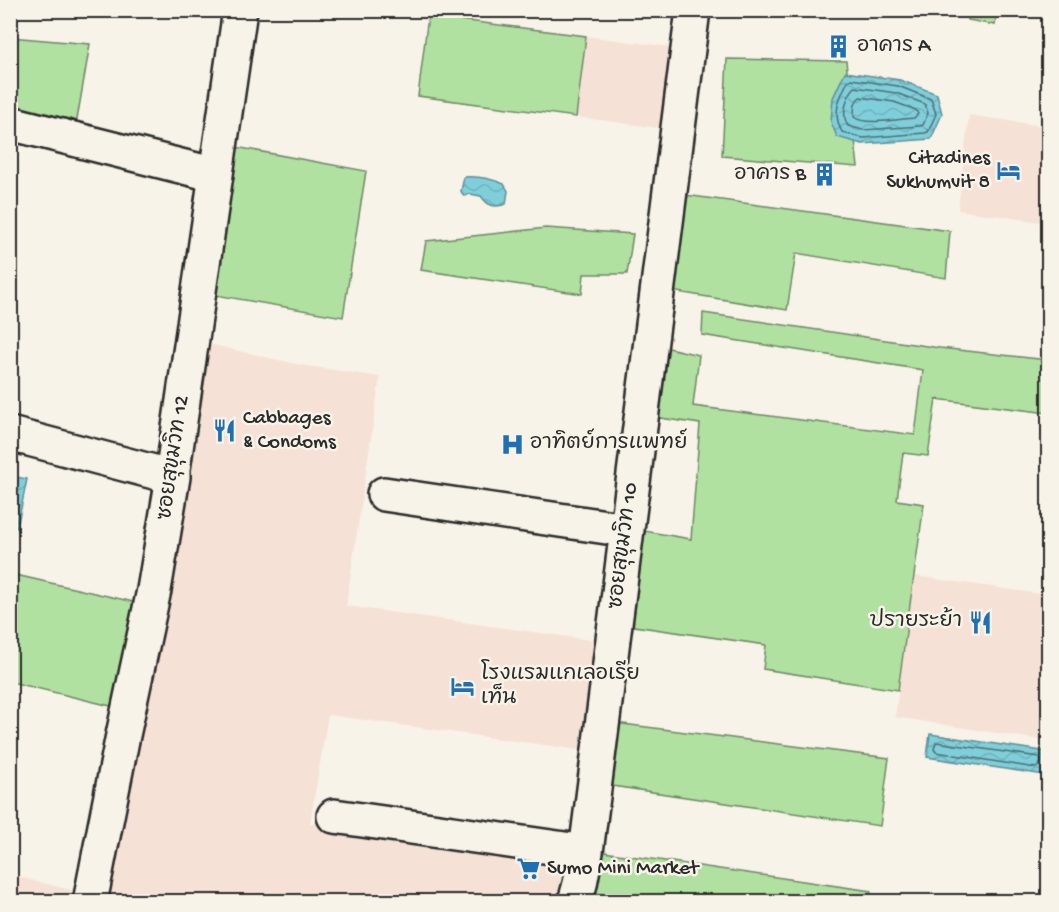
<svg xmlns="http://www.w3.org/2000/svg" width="1059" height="912" viewBox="0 0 1059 912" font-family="'Gochi Hand','Playpen Sans Thai',sans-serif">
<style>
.built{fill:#f5e1d5}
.green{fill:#b1e1a0;stroke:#6e8666;stroke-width:1.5}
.water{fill:url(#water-waves);stroke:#5d8d95;stroke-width:1.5}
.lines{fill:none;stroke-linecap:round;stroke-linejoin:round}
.shore{stroke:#4d6d71;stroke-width:1.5}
.minor-casing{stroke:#2b2b2b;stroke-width:38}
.minor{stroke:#f7f3e8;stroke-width:33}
.labels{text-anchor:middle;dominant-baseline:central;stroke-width:5;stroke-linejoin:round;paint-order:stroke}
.poi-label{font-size:21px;fill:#2b2b2b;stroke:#f7f3e8;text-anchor:start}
.street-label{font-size:21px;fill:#2b2b2b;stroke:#f7f3e8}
</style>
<defs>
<pattern id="water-waves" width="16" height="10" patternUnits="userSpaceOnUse" patternTransform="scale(1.5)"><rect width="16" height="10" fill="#7fcfdb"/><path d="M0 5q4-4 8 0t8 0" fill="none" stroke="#6eb2bc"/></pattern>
</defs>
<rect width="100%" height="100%" fill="#f7f3e8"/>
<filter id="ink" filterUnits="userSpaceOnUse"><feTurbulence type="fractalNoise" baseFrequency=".0167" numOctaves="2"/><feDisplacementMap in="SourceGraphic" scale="12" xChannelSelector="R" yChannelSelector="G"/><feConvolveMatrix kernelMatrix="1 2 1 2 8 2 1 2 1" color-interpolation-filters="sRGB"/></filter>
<g filter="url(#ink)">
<path class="built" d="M428 16 670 47 660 128 418 96Z
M969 115 1048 127V223L958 210Z
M204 343 300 365 380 377 346 606 597 641 588 751 328 715 310 823 571 860 563 901 98 902Z
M914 576 1048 595V741L895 717Z
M11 875 79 892 77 901 11 902Z"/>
<path class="green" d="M969 11H997L995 25 968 20Z
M428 16 586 36 576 117 418 96Z
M10 37 90 44 75 131 11 115Z
M727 59 846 61 858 167 722 156Z
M230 146 366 171 343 317 210 294Z
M685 195 950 231 946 278 796 253 787 310 671 291Z
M546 228 633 234 627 274H584L582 294 421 270 426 241Z
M703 313 940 348 1048 360V413L936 399 928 456 903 453 897 500 924 504 898 690 763 669 766 645 627 625 639 530 691 539 700 424 654 417 664 347 699 355 693 406 915 435 923 370 702 335Z
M10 561 16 575 134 602 115 707 11 682Z
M615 723 889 758 880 826 606 785Z
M597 851 871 891 869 902H643L590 892Z"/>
<path class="water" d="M845 72 900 80 937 94 942 114 931 139 862 144 837 137 831 122 833 98Z
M464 177C477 176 492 179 504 184L508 191 506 204C494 208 488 206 481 196L470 194 464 196 461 191Z
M11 476 27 479 17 528 11 527Z
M930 734 1048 752 1044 775 927 757Z"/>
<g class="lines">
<path class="shore" d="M851 79 898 86 931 99 936 114 928 132 925 133 863 138 842 132C832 114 839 98 848 81Z
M855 87 896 93 925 104 928 113 923 125 920 126 863 130 848 126C841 115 846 96 855 87Z
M860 97 894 102 916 110 918 114 914 118C899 119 865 126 854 117 854 110 854 101 860 97Z
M936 742 1039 757 1041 761 1039 766 1036 768 936 752 934 749Z"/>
<defs>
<path id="minor" d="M10 123 216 175
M10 434 173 477
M384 494 627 530
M334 816 586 852
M90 902 122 740 154 590 173 477V469L181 414 240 10
M575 902 580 884 586 852 693 10"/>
</defs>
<use href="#minor" class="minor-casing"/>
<use href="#minor" class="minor"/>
</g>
</g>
<defs>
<symbol id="building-bare" viewBox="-9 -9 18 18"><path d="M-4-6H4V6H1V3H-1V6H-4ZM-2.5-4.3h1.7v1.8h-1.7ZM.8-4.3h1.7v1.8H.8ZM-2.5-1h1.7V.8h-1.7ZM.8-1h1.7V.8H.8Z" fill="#1f6fb2" stroke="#f7f3e8" stroke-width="2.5" paint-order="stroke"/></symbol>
<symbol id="hotel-bare" viewBox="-9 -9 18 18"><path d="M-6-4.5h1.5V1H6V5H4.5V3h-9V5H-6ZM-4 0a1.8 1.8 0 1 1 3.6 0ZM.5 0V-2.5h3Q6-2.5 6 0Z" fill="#1f6fb2" stroke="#f7f3e8" stroke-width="2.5" paint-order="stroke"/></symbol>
<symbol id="restaurant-bare" viewBox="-9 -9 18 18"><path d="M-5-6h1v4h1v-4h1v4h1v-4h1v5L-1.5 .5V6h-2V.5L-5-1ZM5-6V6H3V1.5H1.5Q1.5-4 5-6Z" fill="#1f6fb2" stroke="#f7f3e8" stroke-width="2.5" paint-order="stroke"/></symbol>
<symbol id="hospital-bare" viewBox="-9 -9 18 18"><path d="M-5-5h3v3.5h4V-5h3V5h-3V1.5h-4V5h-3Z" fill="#1f6fb2" stroke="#f7f3e8" stroke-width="2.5" paint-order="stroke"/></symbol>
<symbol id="supermarket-bare" viewBox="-9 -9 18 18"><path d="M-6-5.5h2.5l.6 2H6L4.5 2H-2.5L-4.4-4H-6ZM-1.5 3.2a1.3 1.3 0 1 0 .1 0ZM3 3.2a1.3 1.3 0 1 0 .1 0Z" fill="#1f6fb2" stroke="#f7f3e8" stroke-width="2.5" paint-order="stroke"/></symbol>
</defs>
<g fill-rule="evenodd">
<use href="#building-bare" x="822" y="30" width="33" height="33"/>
<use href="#hotel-bare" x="992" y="154" width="33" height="33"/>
<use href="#building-bare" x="808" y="158" width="33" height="33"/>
<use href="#restaurant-bare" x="208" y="414" width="33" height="33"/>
<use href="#hospital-bare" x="496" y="428" width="33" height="33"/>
<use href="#restaurant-bare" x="964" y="606" width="33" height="33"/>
<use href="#hotel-bare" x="446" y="670" width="33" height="33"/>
<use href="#supermarket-bare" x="512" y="852" width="33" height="33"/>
</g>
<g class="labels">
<g class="poi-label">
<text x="857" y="47">อาคาร A</text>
<text x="990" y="159" text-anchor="end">Citadines<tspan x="990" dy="24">Sukhumvit 8</tspan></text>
<text x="806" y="175" text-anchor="end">อาคาร B</text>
<text x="243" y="419">Cabbages<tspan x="243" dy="24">&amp; Condoms</tspan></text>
<text x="530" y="444">อาทิตย์การแพทย์</text>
<text x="962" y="622" text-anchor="end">ปรายระย้า</text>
<text x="481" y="675">โรงแรมแกเลอเรีย<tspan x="481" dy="24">เท็น</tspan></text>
<text x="547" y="869">Sumo Mini Market</text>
</g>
<g class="street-label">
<text transform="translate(175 458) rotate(-82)">ซอยสุขุมวิท 12</text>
<text transform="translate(625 546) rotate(-83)">ซอยสุขุมวิท 10</text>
</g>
</g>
<rect width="1059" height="912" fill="none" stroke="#f7f3e8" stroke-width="36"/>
<rect x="18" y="18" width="1023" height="876" fill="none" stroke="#2b2b2b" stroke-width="2" filter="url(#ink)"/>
</svg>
